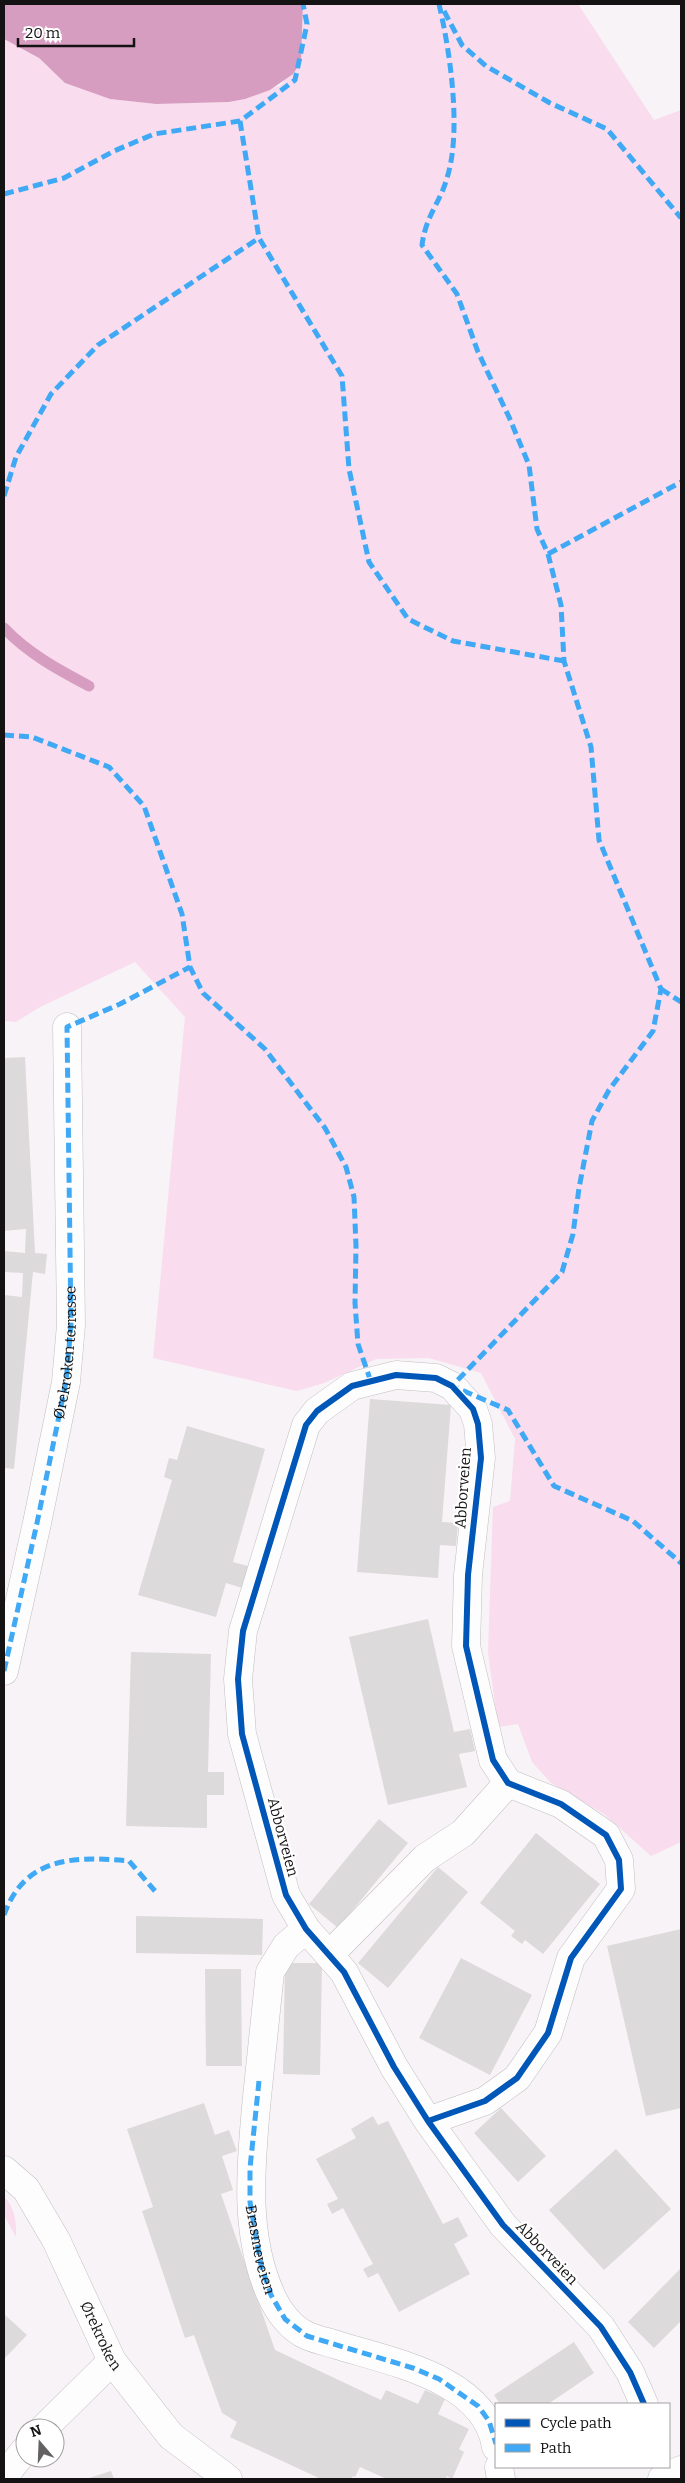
<svg xmlns="http://www.w3.org/2000/svg" width="685" height="2483" viewBox="0 0 685 2483" font-family="Bitter,serif">
<style>
.green{fill:#f9dced}
.water{fill:#d79dc1}
.lines{fill:none;stroke-linecap:round;stroke-linejoin:round}
.stream{stroke:#d79dc1;stroke-width:11}
.building{fill:#dddadb}
.minor-casing{stroke:#c1bec0;stroke-width:29}
.minor{stroke:#fefdfe;stroke-width:28}
.quiet{stroke:#3fa9f5;stroke-width:5;stroke-dasharray:10 5;stroke-linecap:butt}
.cycleway-casing{stroke:#fff;stroke-width:9}
.cycleway{stroke:#0057b8;stroke-width:6}
.labels{text-anchor:middle;dominant-baseline:central;stroke-width:4.5;stroke-linejoin:round;paint-order:stroke}
.street-label{font-size:15px;fill:#141213;stroke:#fff}
</style>
<rect width="100%" height="100%" fill="#f8f3f6"/>
<path class="green" d="M303 4H578L654 120 681 110V1842L651 1856 604 1814 551 1783 532 1762 518 1724 498 1727 488 1652 493 1507 510 1501 515 1439 481 1373 429 1358 376 1359 324 1383 297 1391 153 1358 185 1017 135 962 40 1007 16 1022 4 1021V39L39 58 65 83 110 99 156 104 229 102 245 99 281 85 302 53Z
M4 2197C14 2205 17 2224 16 2237L4 2215Z"/>
<path class="water" d="M4 4H303L301 62 293 74 270 90 245 99 229 102 156 104 110 99 65 83 39 58 4 39Z"/>
<g class="lines">
<path class="stream" d="M4 628C29 654 57 669 89 686"/>
</g>
<path class="building" d="M25 1057 35 1253 47 1254 45 1274 33 1272 14 1469 4 1468V1295L22 1297 23 1273 4 1272V1251L25 1253 26 1229 4 1231V1058Z
M370 1399 451 1405 442 1522 458 1523 456 1546 440 1545 438 1578 357 1572Z
M187 1426 265 1449 233 1562 248 1566 242 1588 226 1583 216 1617 138 1595 172 1480 164 1477 169 1458 177 1460Z
M428 1619 454 1732 470 1729 475 1751 459 1754 467 1787 388 1805 349 1637Z
M131 1652 211 1654 208 1772H224V1795H207V1828L126 1826Z
M379 1819 408 1843 338 1928 309 1904Z
M536 1833 600 1884 543 1954 525 1940 522 1944 511 1936 515 1931 480 1903Z
M438 1867 468 1892 388 1988 358 1963Z
M136 1916 263 1919 262 1955 136 1953Z
M681 1929V2108L646 2116 607 1946Z
M461 1958 532 1995 490 2075 419 2038Z
M285 1963H322L320 2075 283 2074Z
M205 1969H241L242 2066H206Z
M204 2103 215 2135 229 2130 237 2151 222 2156 233 2190 221 2194 275 2350 381 2400 386 2390 418 2404 425 2390 445 2399 438 2414 469 2429 459 2449 464 2452 452 2479 447 2476 446 2479H387L360 2467 355 2477 353 2476 351 2479H321L230 2437 237 2422 222 2413 194 2335 185 2338 142 2211 153 2207 127 2129Z
M501 2108 546 2156 518 2182 474 2133Z
M373 2116 378 2125 388 2121 443 2224 458 2217 468 2236 454 2244 470 2274 399 2312 378 2273 368 2278 363 2269 373 2264 343 2208 332 2214 327 2204 338 2199 316 2159 356 2138 351 2129Z
M616 2149 671 2209 604 2270 549 2210Z
M681 2268V2321L654 2348 628 2322Z
M4 2314 27 2335 4 2359Z
M574 2342 594 2373 548 2404H500L494 2395Z
M111 2471 114 2479H86Z"/>
<g class="lines">
<defs>
<g id="minor">
<path d="M4 1671 37 1523 66 1382 71 1325 67 1027"/>
<path d="M306 1929 286 1946 270 1972C266 2014 261 2055 257 2097 251 2162 243 2233 271 2295 278 2311 291 2329 308 2336 317 2340 328 2342 337 2345 392 2362 486 2379 496 2447"/>
<path d="M330 1954 425 1858 463 1833 508 1783"/>
<path d="M428 2121 485 2101 517 2078 548 2033 571 1958 621 1889 619 1860 606 1835 561 1804 508 1783 493 1760 466 1646 468 1575 481 1458 478 1424 473 1409 452 1386 436 1378 396 1375 352 1386 317 1411 306 1425 243 1631 238 1679 242 1734 286 1895 306 1929 344 1972 394 2067 428 2121 503 2225 601 2327 630 2372 644 2404"/>
<path id="s1" d="M4 2170 26 2189 56 2240 112 2361 171 2436 228 2479"/>
<path d="M44 2428 112 2361"/>
<path d="M499 2467 501 2479"/>
<path d="M4 2476 25 2450"/>
<path d="M662 2479 681 2470"/>
</g>
</defs>
<use href="#minor" class="minor-casing"/>
<use href="#minor" class="minor"/>
<g class="quiet">
<path d="M439 4C450 51 462 131 447 178 440 203 426 215 422 245L457 294 478 352 509 417 529 465 537 529 548 554 561 605 564 661 591 747 599 840 661 989 653 1031 609 1090 592 1121 579 1188 573 1234 562 1272 452 1386 508 1410 554 1486 633 1521 681 1563"/>
<path d="M444 11 462 45 486 66 550 103 607 129 681 218"/>
<path d="M240 121 259 238 342 376 349 469 369 562 408 619 453 641 564 661"/>
<path d="M4 194 64 178 114 151 154 134 240 121 295 80 307 24 303 4"/>
<path d="M4 496 16 457 51 394 98 345 259 238"/>
<path d="M548 554 681 482"/>
<path d="M4 735 32 737 109 767 144 806 182 914 190 967 203 993 265 1049 325 1128 346 1167 354 1197 356 1246 355 1303 358 1344 371 1382"/>
<path d="M661 989 681 1002"/>
<path id="s2" d="M4 1671 37 1523 66 1382 71 1325 67 1027 120 1004 190 967"/>
<path d="M4 1915C25 1856 75 1856 129 1861L155 1891"/>
<path id="s3" d="M259 2081 250 2168V2202L261 2265 271 2295 285 2319 307 2336 413 2368 439 2379 478 2406 489 2421 496 2444"/>
</g>
<defs>
<path id="cycleway" d="M428 2121 485 2101 517 2078 548 2033 571 1958 621 1889 619 1860 606 1835 561 1804 508 1783 493 1760 466 1646 468 1575 481 1458 478 1424 473 1409 452 1386 436 1378 396 1375 352 1386 317 1411 306 1425 243 1631 238 1679 242 1734 286 1895 306 1929 344 1972 394 2067 428 2121 503 2225 601 2327 630 2372 644 2404"/>
</defs>
<use href="#cycleway" class="cycleway-casing"/>
<use href="#cycleway" class="cycleway"/>
</g>
<g class="labels">
<g class="street-label">
<text stroke="none"><textPath href="#s2" startOffset="325">Ørekroken terrasse</textPath></text>
<text transform="translate(463 1488) rotate(-86)">Abborveien</text>
<text transform="translate(283 1837) rotate(75)">Abborveien</text>
<text stroke="none"><textPath href="#s3" startOffset="170">Brasmeveien</textPath></text>
<text transform="translate(547 2253) rotate(46)">Abborveien</text>
<text stroke="none"><textPath href="#s1" startOffset="194">Ørekroken</textPath></text>
</g>
</g>
<rect width="685" height="2483" fill="none" stroke="#141213" stroke-width="10"/>
<rect x="495" y="2403" width="175" height="65" fill="#ffffff" stroke="#a1a0a1"/>
<rect x="505" y="2419" width="25" height="8" fill="#0057b8" stroke="#a1a0a1"/>
<text x="540" y="2428" font-size="15" fill="#141213">Cycle path</text>
<rect x="505" y="2444" width="25" height="8" fill="#3fa9f5" stroke="#a1a0a1"/>
<text x="540" y="2453" font-size="15" fill="#141213">Path</text>
<g transform="translate(40 2443) rotate(341)"><circle r="24" fill="#ffffff" stroke="#a1a0a1"/>
<path d="M0-4L9 19L0 12L-9 19Z" fill="#646162"/>
<text y="-8" font-size="14" font-weight="bold" text-anchor="middle" fill="#141213">N</text>
</g>
<path d="M18 38v8h116v-8" fill="none" stroke="#141213" stroke-width="2.5"/>
<text x="25" y="38" font-size="15" fill="#141213" stroke="#ffffff" stroke-width="4" paint-order="stroke">20 m</text>
</svg>
